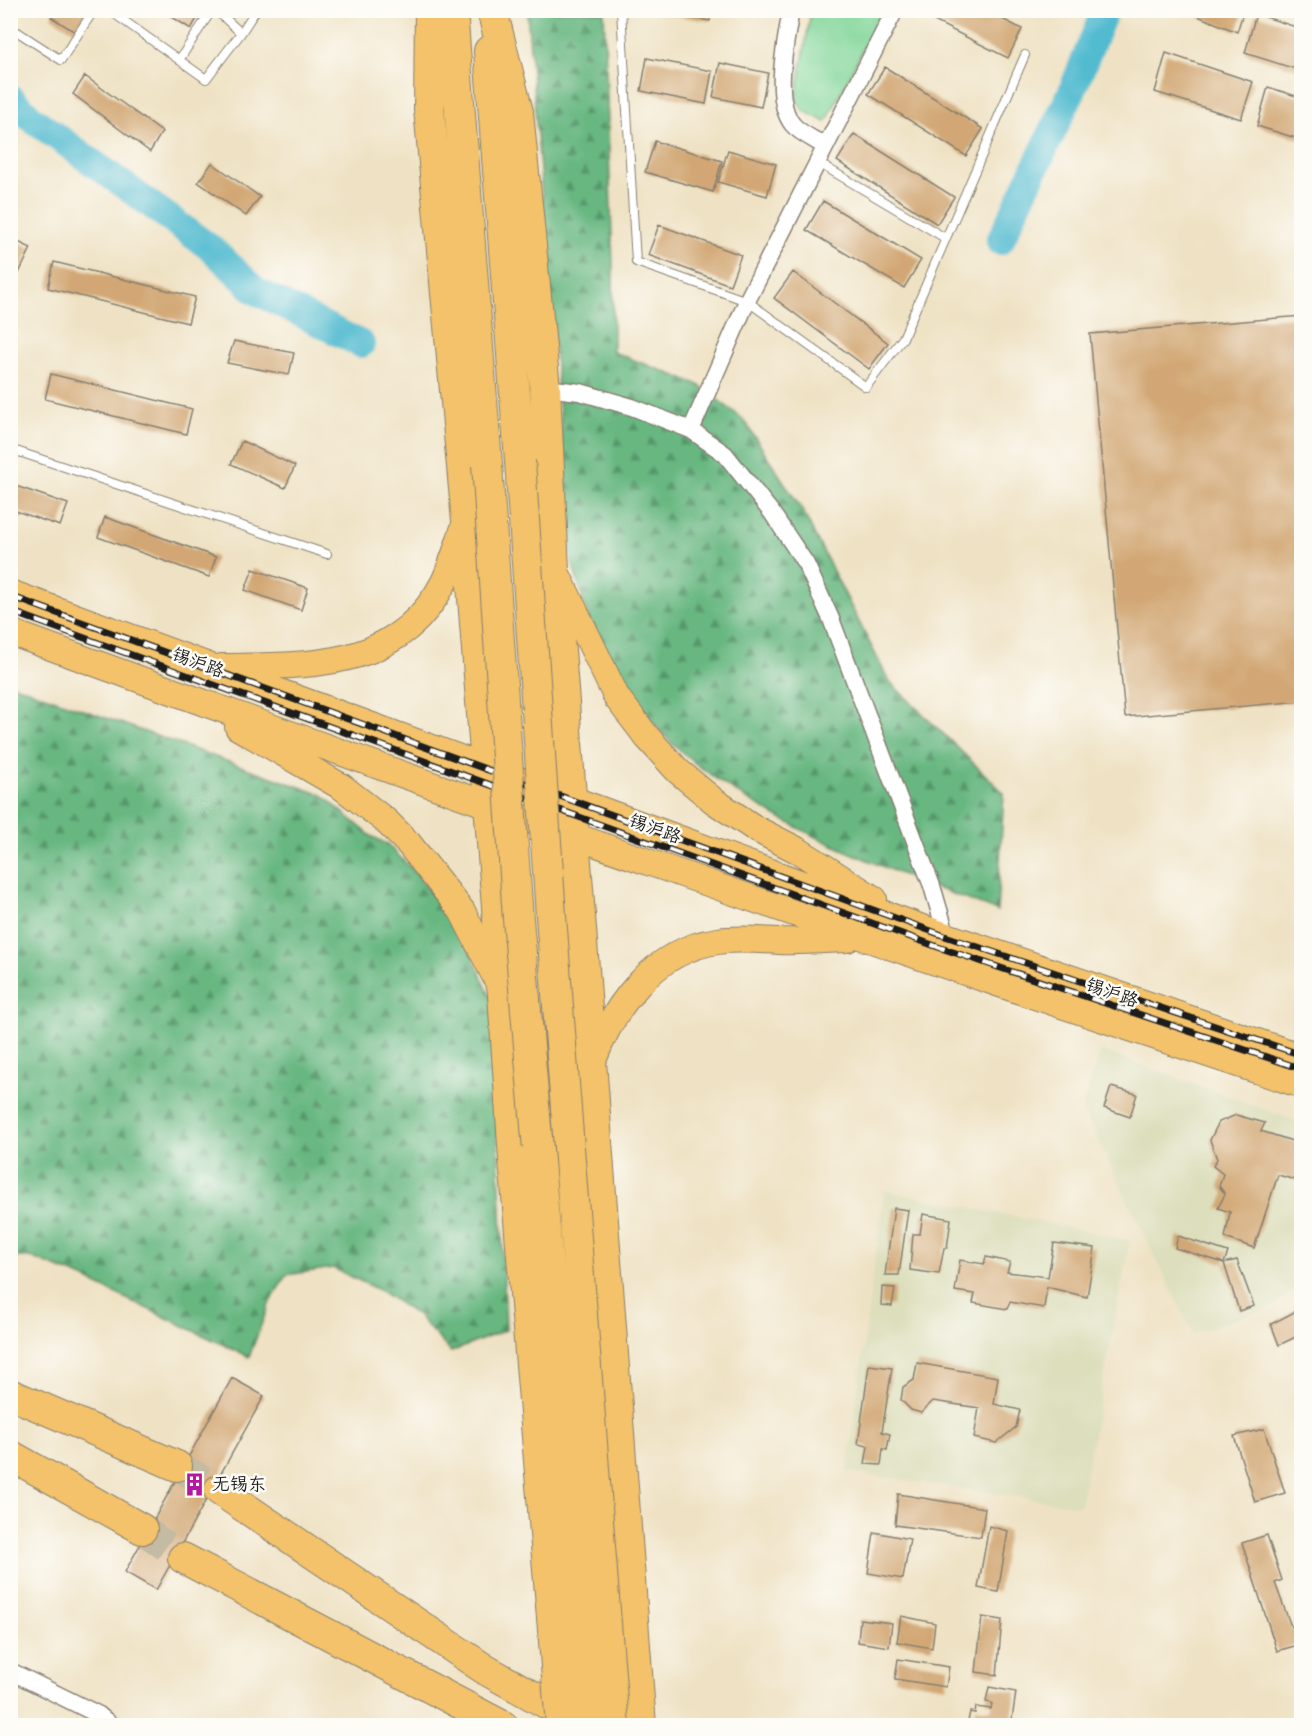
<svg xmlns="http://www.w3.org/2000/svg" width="1312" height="1736" viewBox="0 0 1312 1736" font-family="Pangolin,'LXGW WenKai TC',sans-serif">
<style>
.built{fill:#dddebc}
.forest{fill:url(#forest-firs);stroke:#426a4e;stroke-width:1.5}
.green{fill:#81d699;stroke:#4e795a;stroke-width:1.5}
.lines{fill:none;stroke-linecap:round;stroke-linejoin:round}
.river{stroke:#53bbd0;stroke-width:28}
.building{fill:#d2a775}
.highway-tunnel{stroke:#c5baa2;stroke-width:30;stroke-dasharray:30 15;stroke-linecap:butt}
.lane-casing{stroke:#867f70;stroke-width:10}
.street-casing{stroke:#867f70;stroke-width:19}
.primary-casing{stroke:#867f70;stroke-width:28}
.highway-casing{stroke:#867f70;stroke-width:32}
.lane{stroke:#fff;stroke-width:8}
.street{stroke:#fff;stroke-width:16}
.primary{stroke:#f3c26a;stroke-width:26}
.highway{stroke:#f3c26a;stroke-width:30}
.rail-casing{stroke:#1c1c1c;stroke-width:7}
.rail{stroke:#fdfcf7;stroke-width:4.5;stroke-dasharray:14;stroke-linecap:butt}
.highway-bridge-casing{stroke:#867f70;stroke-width:32;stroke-linecap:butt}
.highway-bridge{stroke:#f3c26a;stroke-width:30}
.labels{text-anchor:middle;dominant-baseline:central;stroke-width:5;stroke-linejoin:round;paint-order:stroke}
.street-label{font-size:18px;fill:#1c1c1c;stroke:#fdfcf7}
.poi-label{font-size:18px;fill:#1c1c1c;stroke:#fdfcf7;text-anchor:start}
</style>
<defs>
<pattern id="forest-firs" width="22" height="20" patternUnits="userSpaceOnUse" patternTransform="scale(1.5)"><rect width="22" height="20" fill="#68b781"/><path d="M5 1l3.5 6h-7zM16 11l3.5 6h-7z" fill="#559469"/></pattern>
</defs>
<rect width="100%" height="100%" fill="#fdfcf7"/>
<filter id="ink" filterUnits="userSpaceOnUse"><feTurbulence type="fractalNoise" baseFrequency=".0167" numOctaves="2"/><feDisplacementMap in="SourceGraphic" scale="12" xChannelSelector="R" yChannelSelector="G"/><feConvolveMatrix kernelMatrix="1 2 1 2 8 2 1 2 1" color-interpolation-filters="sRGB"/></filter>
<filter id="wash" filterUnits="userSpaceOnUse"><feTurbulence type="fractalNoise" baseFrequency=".008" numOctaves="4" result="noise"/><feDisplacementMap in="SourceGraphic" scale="24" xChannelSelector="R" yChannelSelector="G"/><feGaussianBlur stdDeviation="1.35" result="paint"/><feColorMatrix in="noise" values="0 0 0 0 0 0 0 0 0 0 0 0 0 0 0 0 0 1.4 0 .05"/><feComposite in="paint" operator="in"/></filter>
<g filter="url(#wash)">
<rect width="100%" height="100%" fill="#efe2c4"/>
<path class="built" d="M1101 1050 1301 1123V1283L1274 1306 1193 1334 1082 1108Z
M884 1190 1130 1240 1080 1506 847 1472Z"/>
<path class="forest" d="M527 11H604L613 266V352L697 384 743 419 802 510 889 681 1004 793 997 911C887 869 769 827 679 750 649 724 610 664 593 628 584 608 579 584 572 563Z
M11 684 322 795 371 836 387 844 417 874 466 942 492 1000 506 1330 451 1352 418 1316 381 1291 333 1268 286 1275 269 1304 249 1357 81 1277 30 1257H11Z"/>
<path class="green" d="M811 11H882L826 122 804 111 796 99Z"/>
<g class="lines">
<path class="river" d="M10 98 31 118 212 249 256 291 361 344
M1000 241 1072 91 1105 10"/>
</g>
<g id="blocks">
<path class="building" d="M54 10H89L75 32 51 17Z
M169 10H202L191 29 167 14Z
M637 10H711L710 21Z
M939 10H985L1022 29 1008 58 934 21Z
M1183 10H1244L1237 32Z
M1256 14 1302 29V71L1245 53Z
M1166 53 1253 82 1241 119 1155 92Z
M647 58 712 71 706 104 641 91Z
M720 63 768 73 761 107 713 97Z
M885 67 983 129 966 156 868 94Z
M85 76 162 132 150 152 73 94Z
M1268 87 1302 98V140L1257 126Z
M854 134 954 197 937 224 837 161Z
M655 141 722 161 713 192 645 172Z
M728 150 776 164 767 196 718 182Z
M212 163 260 197 246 216 198 182Z
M823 201 921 260 904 288 806 230Z
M659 225 741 255 730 285 648 255Z
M10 238 31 248 19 273 10 269Z
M54 262 195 297 188 323 48 288Z
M793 272 888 343 869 369 774 298Z
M1302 316V701L1125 717 1090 334Z
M234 341 294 353 289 375 227 363Z
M51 374 192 409 186 434 45 399Z
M242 441 295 466 285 488 231 464Z
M10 484 68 504 60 526 10 509Z
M105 517 216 557 209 577 98 537Z
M253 569 308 588 301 610 245 590Z
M1111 1087 1137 1094 1130 1117 1104 1108Z
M1236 1115 1265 1123 1261 1131 1302 1144V1182L1278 1175 1254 1248 1225 1238 1230 1212 1218 1208 1225 1194 1219 1186 1223 1174 1213 1166 1217 1159 1210 1140 1219 1122Z
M894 1208 908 1210 899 1275H885Z
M923 1214 951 1219 947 1248H944L939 1274 910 1270 913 1234H920Z
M1178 1236 1228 1252 1224 1263 1175 1248Z
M1054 1243 1095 1248 1087 1297 1047 1287 1044 1308 1010 1302 1007 1309 973 1303 975 1294 955 1291 960 1260 984 1264 986 1257 1010 1262 1007 1272 1048 1277Z
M1237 1260 1254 1306 1239 1311 1224 1263Z
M882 1287 895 1288 892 1306 881 1305Z
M1302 1308V1334L1279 1345 1271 1324Z
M917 1363 998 1377 994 1404 1020 1410 1016 1427 996 1443 974 1438 979 1408 933 1401 921 1413 911 1410 901 1400 903 1387 914 1380Z
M869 1365 892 1368 882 1432 890 1434 887 1450 883 1449 881 1465 865 1464 868 1446 858 1444Z
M232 1378 264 1396 156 1590 125 1572Z
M1264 1429 1285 1493 1255 1502 1234 1436Z
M898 1494 985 1508 981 1537 895 1525Z
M989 1526 1008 1531 998 1592 978 1588Z
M874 1532 910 1539 903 1579 868 1573Z
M1267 1535 1282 1580 1275 1583 1298 1645 1277 1651 1242 1543Z
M901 1616 935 1623 932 1648 897 1642Z
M982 1617 1002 1620 997 1675 976 1672Z
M860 1619 892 1623 889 1647 858 1642Z
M898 1659 949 1667 946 1687 895 1679Z
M989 1687 1016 1692 1011 1726H967L970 1712 975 1713 976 1707 991 1709 992 1703 986 1702Z"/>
</g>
</g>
<g filter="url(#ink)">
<use href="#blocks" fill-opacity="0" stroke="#867f70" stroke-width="1.5"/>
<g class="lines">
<path class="highway-tunnel" d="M177 1466 219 1490
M142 1529 183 1558"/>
<defs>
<path id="lane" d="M109 10 206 79 241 33
M216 10 241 33 256 10
M621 10 636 262 747 301 866 387 903 338 1025 55
M10 27 61 60 94 10
M179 60 212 10
M817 162 945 238
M10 449 327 554"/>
<path id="street" d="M791 10C786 41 772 100 793 125 800 133 815 140 825 146
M545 388 580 392 632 407 691 430 725 454 772 513 806 564 831 619 932 886 947 937
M691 430 747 301 895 10
M10 1671 99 1715 112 1726"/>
<path id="primary" d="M557 574 617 698 647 737 678 771 714 801 756 829 799 851 874 899
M10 593 917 926 1302 1057
M10 632C439 789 868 943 1302 1085
M222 667C308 665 398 671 444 582 453 563 459 541 466 522
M238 727 342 787 386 821 409 844 462 911 500 986
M592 1063C613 1007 653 950 718 941 738 938 757 940 778 941 801 942 824 940 847 939"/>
<path id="highway" d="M430 10 429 109 467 521 498 920 514 1160
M452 10 487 464
M492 10 518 112 545 388 554 570 641 1726
M489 51 520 461
M10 1394 177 1466
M10 1455 142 1529
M219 1490 486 1670 580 1722
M183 1558 503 1726"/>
</defs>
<use href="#lane" class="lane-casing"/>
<use href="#street" class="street-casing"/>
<use href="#primary" class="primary-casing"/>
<use href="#highway" class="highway-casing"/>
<use href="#lane" class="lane"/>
<use href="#street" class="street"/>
<use href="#primary" class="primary"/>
<use href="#highway" class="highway"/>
<defs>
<path id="rail" d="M10 596 942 935 1302 1055
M10 611 938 947 1302 1069"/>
</defs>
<use href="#rail" class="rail-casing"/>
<use href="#rail" class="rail"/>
<defs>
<path id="highway-bridge" d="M520 461 551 916 614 1726
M487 464 518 919 588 1726
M514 1160 561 1726"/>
</defs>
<use href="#highway-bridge" class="highway-bridge-casing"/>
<use href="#highway-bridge" class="highway-bridge"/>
</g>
</g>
<defs>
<symbol id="building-bare" viewBox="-9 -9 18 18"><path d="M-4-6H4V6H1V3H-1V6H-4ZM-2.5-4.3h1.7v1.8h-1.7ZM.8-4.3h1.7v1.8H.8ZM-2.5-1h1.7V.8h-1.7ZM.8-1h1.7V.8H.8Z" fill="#b5179e" stroke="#fdfcf7" stroke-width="2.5" paint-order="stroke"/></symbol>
</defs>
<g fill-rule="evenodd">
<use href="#building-bare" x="178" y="1468" width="33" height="33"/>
</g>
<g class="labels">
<g class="street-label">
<text transform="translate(198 663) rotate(20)">锡沪路</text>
<text transform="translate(655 829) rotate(20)">锡沪路</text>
<text transform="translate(1112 993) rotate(19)">锡沪路</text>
</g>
<g class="poi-label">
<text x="212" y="1484">无锡东</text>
</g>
</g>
<rect width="1312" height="1736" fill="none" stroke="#fdfcf7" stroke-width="36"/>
</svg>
